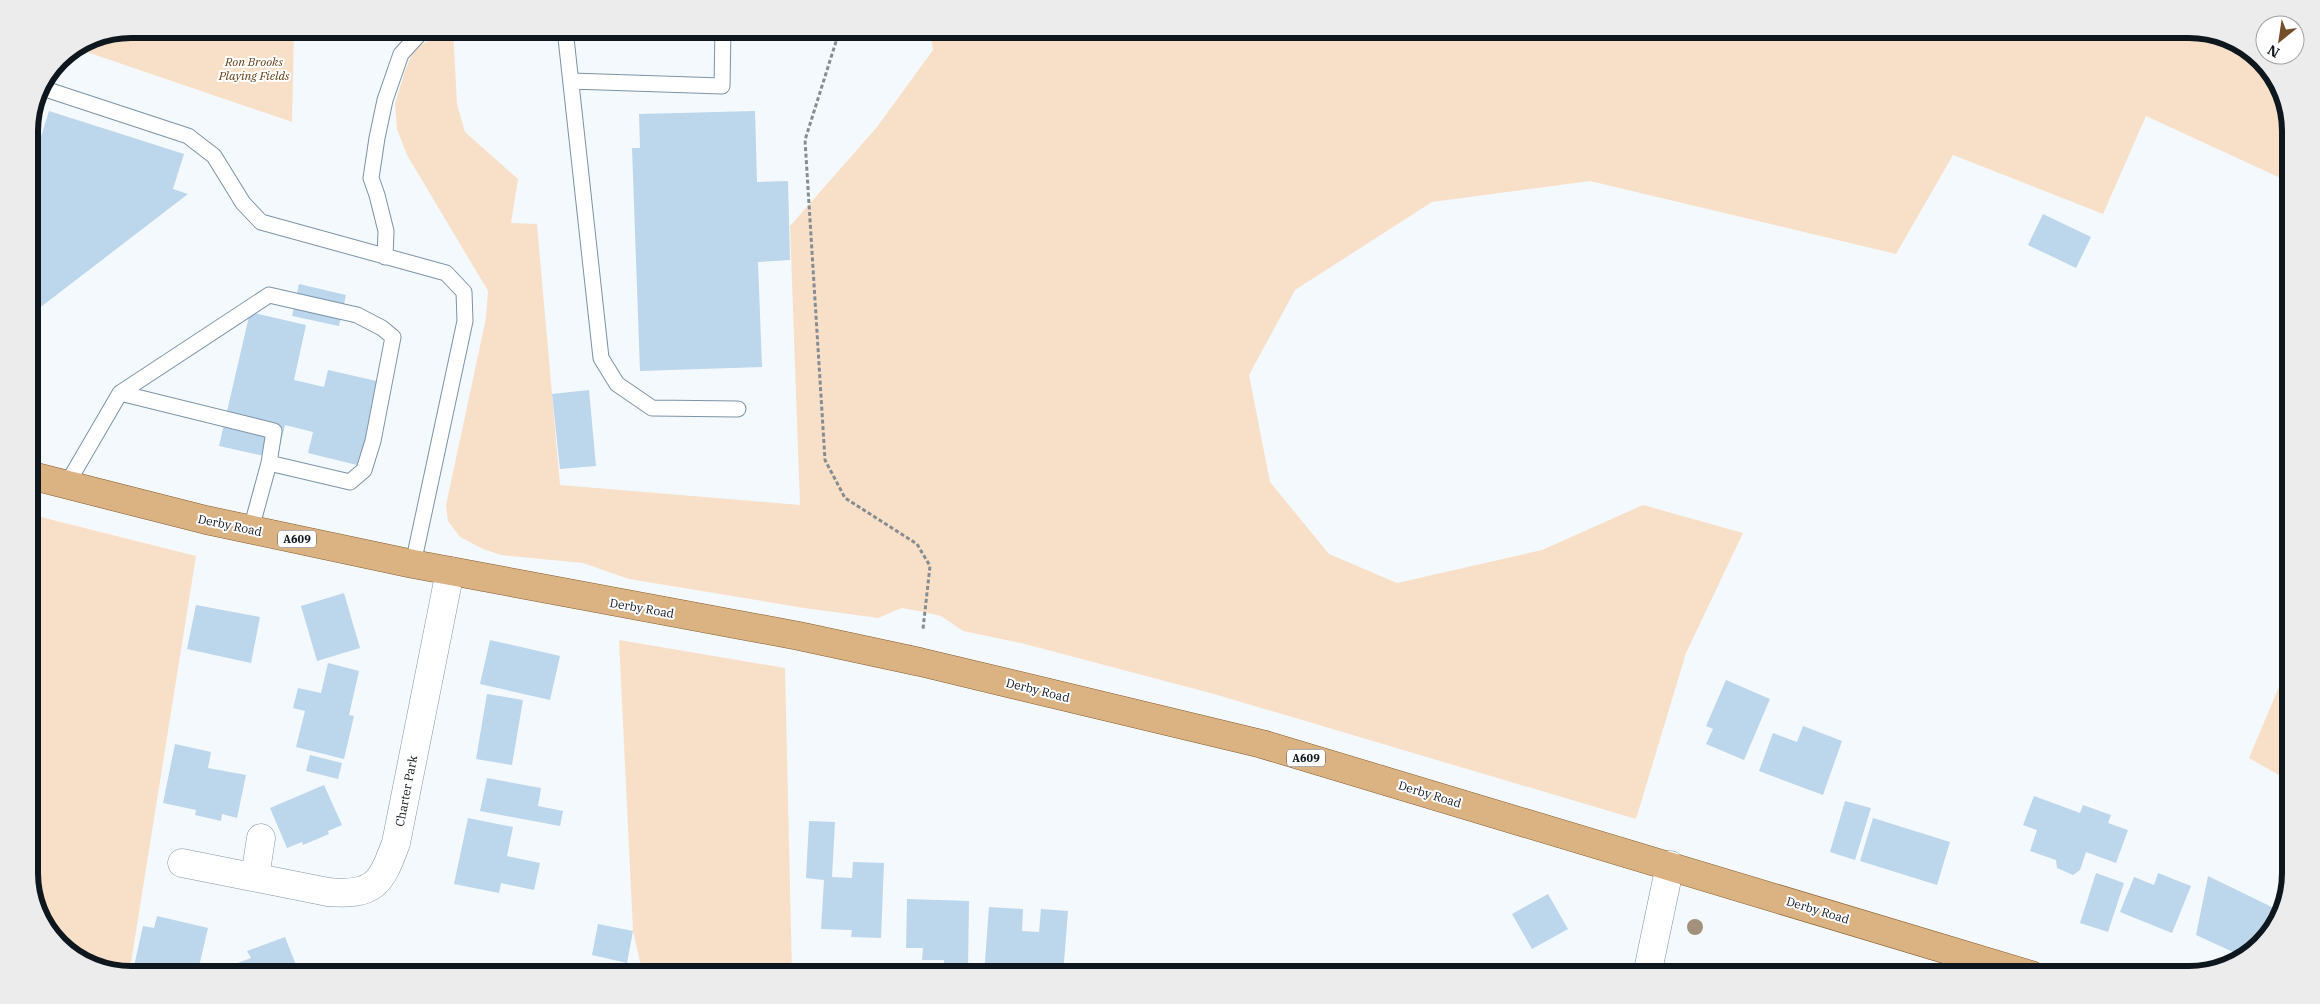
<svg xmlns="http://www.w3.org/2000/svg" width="2320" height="1004" viewBox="0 0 2320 1004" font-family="'IBM Plex Serif',serif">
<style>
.green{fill:#f8e0c8}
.building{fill:#bcd6eb}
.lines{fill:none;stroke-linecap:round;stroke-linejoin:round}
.lane-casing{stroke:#7b93a6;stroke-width:17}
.street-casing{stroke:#7b93a6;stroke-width:29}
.primary-casing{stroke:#845b29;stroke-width:29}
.path{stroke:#868d92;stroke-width:3;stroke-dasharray:4 2.5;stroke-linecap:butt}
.lane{stroke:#fff;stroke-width:15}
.street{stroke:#fff;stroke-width:28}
.primary{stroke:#dbb282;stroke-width:28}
.tree{fill:#a3917c}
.labels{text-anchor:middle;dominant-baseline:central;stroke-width:4;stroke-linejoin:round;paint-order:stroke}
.shield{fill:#fff;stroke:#565d62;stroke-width:1}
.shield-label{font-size:11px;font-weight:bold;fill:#0e171e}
.park-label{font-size:12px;font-style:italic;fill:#603c12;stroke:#fff}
.street-label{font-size:12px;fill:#0e171e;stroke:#fff}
.rim{fill:none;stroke:#0e171e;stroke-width:6}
</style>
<rect width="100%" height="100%" fill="#f4f9fd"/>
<path class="green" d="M130 29H294L292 122 75 48 92 36Z
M453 29 457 104 465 132 518 179 511 223 537 224 560 485 800 505 790 226 877 127 933 50 930 29H2190L2228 36 2274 74 2291 124V183L2146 116 2103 214 1953 155 1896 254 1590 181 1432 202 1295 290 1249 375 1270 482 1329 554 1397 583 1542 550 1643 505 1743 533 1686 653 1636 819 1214 694 1021 643 963 631 941 616 924 612 902 608 878 618 804 608 629 579 583 563 501 555 483 549 460 537 448 521 446 505 486 318 488 291 407 155 397 129 395 104 405 71 414 48Z
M29 514 196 556 129 975 92 968 50 935 29 881Z
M619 640 785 668 792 975H643L633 931Z
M2291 658V782L2249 758Z"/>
<path class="building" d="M49 111 184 154 173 189 188 194 29 316V175Z
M755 111 757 182 788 181 790 260 758 262 762 367 640 371 632 148H640L639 114Z
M2043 214 2091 237 2076 268 2028 245Z
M299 284 346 295 339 326 292 316Z
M250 312 306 325 294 380 324 387 328 370 381 382 361 466 308 453 313 432 285 425 277 459 219 446Z
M589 390 596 466 560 469 552 394Z
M344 593 360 648 317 661 301 606Z
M196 605 260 617 251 663 187 649Z
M490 640 560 656 550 700 480 684Z
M328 663 359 671 349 715 354 716 344 759 296 747 305 711 293 708 298 688 321 693Z
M1726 680 1770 699 1744 760 1706 744 1713 729 1706 726Z
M487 694 523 700 512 765 476 759Z
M1803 726 1842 741 1823 795 1759 771 1773 733 1797 742Z
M175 744 211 752 208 768 246 775 237 818 222 814 221 821 195 815 196 810 163 803Z
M310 755 342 763 338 779 306 771Z
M487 778 541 788 538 806 563 811 560 826 480 811Z
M324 785 342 825 328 831 329 834 303 845 302 842 287 848 270 808Z
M2034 796 2080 813 2083 805 2111 815 2108 823 2128 830 2116 863 2086 852 2080 870 2073 875 2057 868 2056 860 2030 851 2037 830 2023 825Z
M1845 801 1871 808 1855 860 1830 852Z
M468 818 513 827 507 856 540 863 534 890 501 883 499 893 454 884Z
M1873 818 1950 842 1937 885 1860 861Z
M809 821 835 822 832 877 852 878 853 862 884 863 881 938 851 937 852 930 821 929 824 880 806 878Z
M2096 873 2124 883 2108 932 2080 923Z
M2158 873 2191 886 2172 933 2120 912 2134 877 2154 885Z
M2208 876 2282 912 2246 958 2196 935Z
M1548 894 1568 929 1532 949 1512 914Z
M907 899 969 901 968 970H944V960H922L923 948H906Z
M989 907 1023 909 1022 931 1039 932 1041 909 1068 911 1063 975H984Z
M157 916 208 928 197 975H132L143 926 154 928Z
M598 924 633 931 627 963 592 955Z
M285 937 300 975H227L224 968 251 958 247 951Z
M372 963 376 975H336Z
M466 963 470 975H437L436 973Z
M1092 963 1128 975H1088Z
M1180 970 1196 975H1178Z"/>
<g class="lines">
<defs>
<path id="lane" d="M565 29 601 358 617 384 652 408 738 409
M571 81 722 86 723 29
M39 87 188 136 214 156 243 203 261 222 446 273 464 292 465 321 413 564
M385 257 386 231 377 195 371 178 377 138 385 100 401 54 424 29
M120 393 269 295 357 315 382 328 393 337 373 441 364 470 350 482 269 463
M67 484 120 393 274 431 269 463 251 529"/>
<path id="street" d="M182 863 328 892C374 896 381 884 396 843L450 571
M255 877 261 838
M1647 975 1670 865"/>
<path id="primary" d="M29 475 206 520 413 564 799 636 920 662 1262 744 2031 975"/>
</defs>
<use href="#lane" class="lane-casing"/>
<use href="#street" class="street-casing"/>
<use href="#primary" class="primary-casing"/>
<path class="path" d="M840 29 805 140 825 460 845 498 917 544 930 566 923 629"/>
<use href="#lane" class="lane"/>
<use href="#street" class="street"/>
<use href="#primary" class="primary"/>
</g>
<circle class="tree" cx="1695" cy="927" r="8"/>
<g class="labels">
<g class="shield">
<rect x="278" y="530.5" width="38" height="17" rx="4"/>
<rect x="1287" y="749.5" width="38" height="17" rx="4"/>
</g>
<g class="shield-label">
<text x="297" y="539">A609</text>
<text x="1306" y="758">A609</text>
</g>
<g class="park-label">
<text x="254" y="61">Ron Brooks<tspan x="254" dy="14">Playing Fields</tspan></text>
</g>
<g class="street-label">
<text transform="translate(230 525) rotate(12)">Derby Road</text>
<text transform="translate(642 608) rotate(10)">Derby Road</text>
<text transform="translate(1038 690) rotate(14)">Derby Road</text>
<text transform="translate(406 791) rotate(-79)">Charter Park</text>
<text transform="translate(1430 794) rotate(17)">Derby Road</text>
<text transform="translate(1818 910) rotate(17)">Derby Road</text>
</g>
</g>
<path d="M0 0H2320V1004H0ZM131 38H2189A93 93 0 0 1 2282 131V873A93 93 0 0 1 2189 966H131A93 93 0 0 1 38 873V131A93 93 0 0 1 131 38Z" fill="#ececed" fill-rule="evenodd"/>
<path class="rim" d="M131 38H2189A93 93 0 0 1 2282 131V873A93 93 0 0 1 2189 966H131A93 93 0 0 1 38 873V131A93 93 0 0 1 131 38Z"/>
<g transform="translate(2280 40) rotate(210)"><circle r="24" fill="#ffffff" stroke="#9fa2a5"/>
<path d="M0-4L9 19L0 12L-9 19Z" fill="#724f28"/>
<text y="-8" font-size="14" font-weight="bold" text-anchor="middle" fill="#0e171e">N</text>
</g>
</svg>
